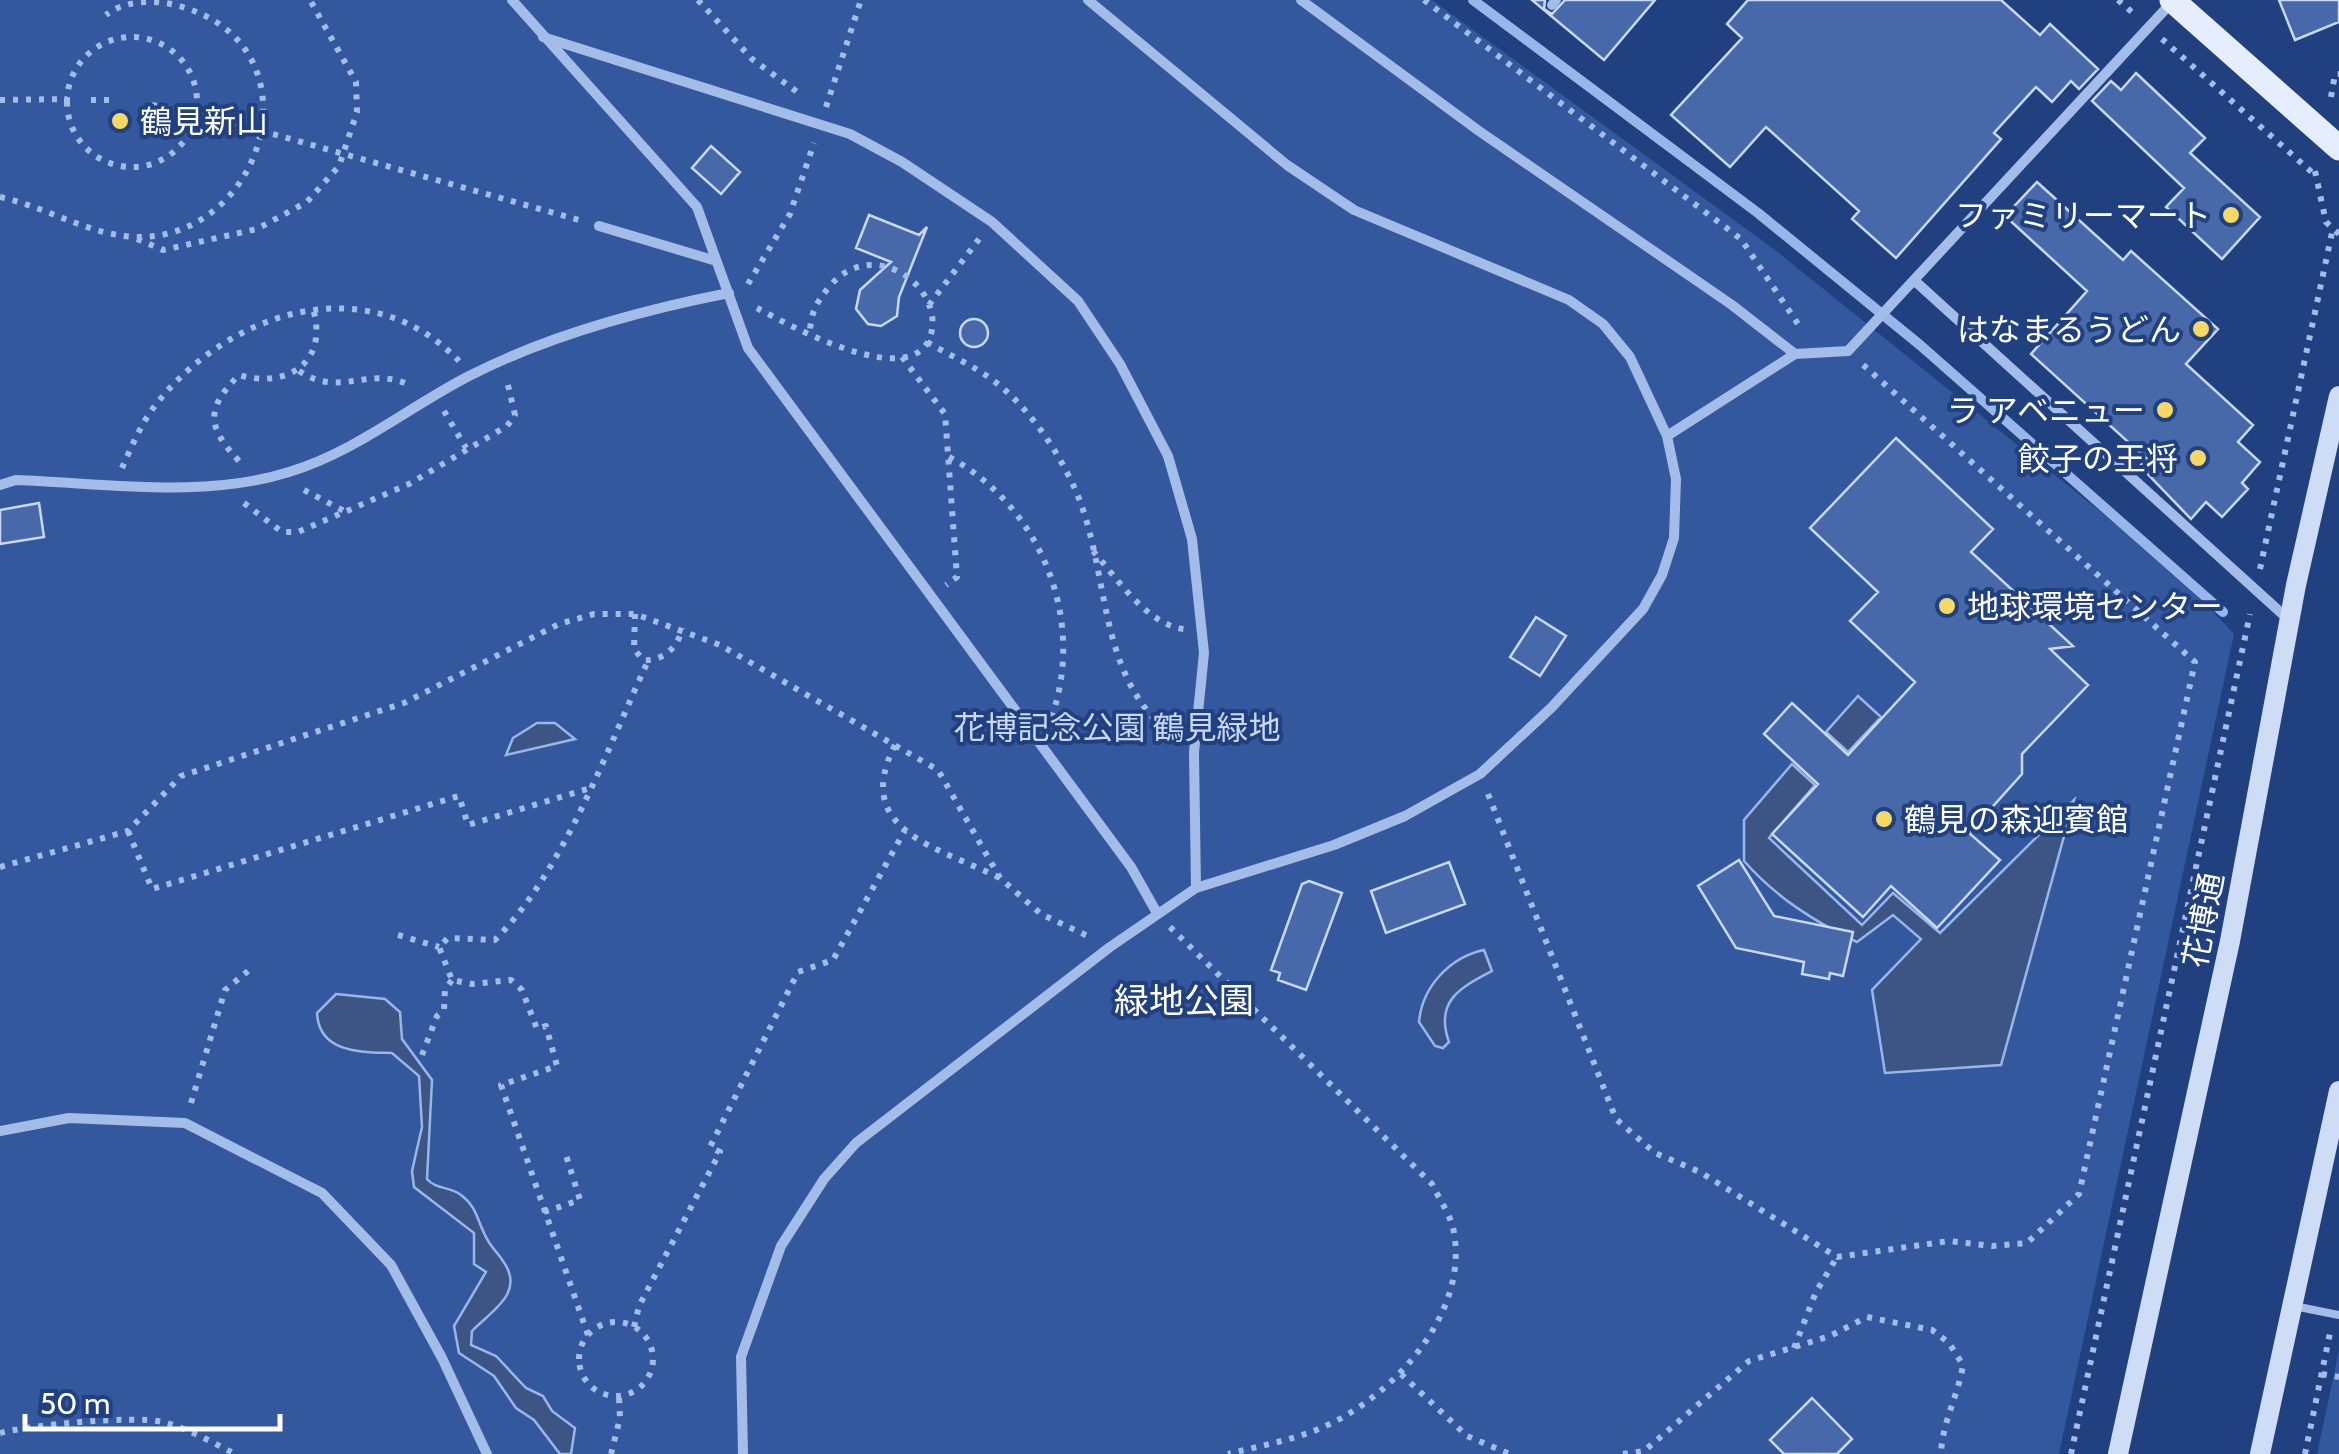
<svg xmlns="http://www.w3.org/2000/svg" width="2339" height="1454" viewBox="0 0 2339 1454" font-family="Cabin,'Noto Sans JP',sans-serif">
<style>
.green{fill:#33589d}
.water{fill:#3d5584;stroke:#98b6e9;stroke-width:2.5}
.lines{fill:none;stroke-linecap:round;stroke-linejoin:round}
.stream{stroke:#98b6e9;stroke-width:10}
.building{fill:#4869a9;stroke:#c8d8f6;stroke-width:2.5}
.path{stroke:#a4bce8;stroke-width:6;stroke-dasharray:5 8;stroke-linecap:butt}
.lane{stroke:#a4bce8;stroke-width:8}
.street{stroke:#a4bce8;stroke-width:10}
.secondary{stroke:#cedcf6;stroke-width:20}
.primary{stroke:#e6edfd;stroke-width:25}
.poi-dot{fill:#f5d964;stroke:#20407f;stroke-width:4}
.labels{text-anchor:middle;dominant-baseline:central;stroke-width:8;stroke-linejoin:round;paint-order:stroke}
.poi-label{font-size:32px;fill:#fff;stroke:#20407f;text-anchor:end}
.park-label{font-size:32px;fill:#c8d8f6;stroke:#20407f}
.street-label{font-size:32px;fill:#fff;stroke:#20407f}
.neighbourhood-label{font-size:35px;fill:#fff;stroke:#20407f}
</style>
<rect width="100%" height="100%" fill="#20407f"/>
<path class="green" d="M0 0H1432L1775 250 2178 574 2234 634 2059 1454H0Z
M2339 1350V1454H2317Z"/>
<path class="water" d="M1858 696 1881 717 1848 752 1826 732Z
M537 723H555L575 739 506 755 513 738Z
M1792 764 1815 785 1769 838 1862 925 1893 893 1940 933 2074 800 2001 1065 1885 1073 1872 990 1921 939 1893 915 1857 942C1813 921 1776 897 1744 861V820Z
M1484 950 1492 971C1462 987 1434 1000 1449 1042L1443 1048 1435 1046 1419 1022C1422 987 1450 957 1484 950Z
M336 994 385 999 400 1012 402 1039 432 1080 427 1179C436 1190 450 1186 461 1195 476 1206 477 1219 485 1235 489 1245 497 1252 503 1261 526 1293 491 1311 472 1331L471 1345 496 1356 526 1388 543 1396 552 1411 575 1428 571 1454H560L534 1420 516 1408 494 1376 459 1353 454 1326 486 1272 474 1264V1233L414 1187 412 1171 422 1127 419 1076 392 1053C363 1052 319 1054 317 1013Z"/>
<g class="lines">
<path class="stream" d="M1473 0 1758 213 1920 345 2223 612"/>
</g>
<path class="building" d="M1532 0H1545L1544 9 1552 14 1565 0H1655L1604 60Z
M1748 0H2001L2040 35 2050 24 2098 69 2079 89 2071 81 2052 102 2036 87 1994 133 2001 139 1896 258 1852 219 1859 211 1766 127 1730 167 1671 115 1742 38 1727 24Z
M2279 0H2339V22L2295 40Z
M2136 73 2205 138 2190 153 2260 217 2222 259 2166 207 2184 188 2092 101 2111 81 2121 90Z
M711 146 740 172 721 194 692 168Z
M2037 182 2123 260 2131 251 2218 329 2186 364 2253 425 2238 442 2260 462 2242 483 2248 489 2222 517 2206 502 2191 519 2140 466 2147 459 2031 354 2087 291 2005 216Z
M869 215 919 235 927 227 899 297 897 316 881 326 868 324 856 309 860 290 891 262 856 248Z
M960 333a14 14 0 1 1 28 0a14 14 0 1 1-28 0Z
M1896 438 1993 529 1971 552 2073 646 2050 649 2088 685 2022 754V774L1969 833 2000 860 1937 928 1891 886 1863 917 1772 834 1818 784 1764 734 1792 703 1848 755 1915 682 1850 621 1878 592 1810 528Z
M39 503 44 537 0 544V510Z
M1536 617 1566 636 1540 676 1510 657Z
M1739 860 1774 916 1853 932 1843 976 1830 973 1829 979 1802 974 1804 962 1736 948 1698 886Z
M1449 862 1465 904 1386 933 1371 891Z
M1309 881 1342 893 1306 990 1278 980 1280 973 1271 970 1302 884Z
M1812 1398 1852 1439 1837 1454H1784L1770 1440Z"/>
<g class="lines">
<path class="path" d="M698 0 752 59 800 94
M1424 0 1741 239 1800 327
M2118 0 2134 14
M67 102a65 65 0 1 1 130 0a65 65 0 1 1-130 0Z
M2162 39 2315 175
M2331 97 2335 74H2339
M0 100 67 99
M91 100H117
M152 105 179 110
M826 107 861 0
M198 113 579 220
M2315 171 2326 222 2339 234
M0 197C47 207 90 236 138 237 268 238 324 38 171 4 150 0 123 1 106 15
M137 239 163 250 257 229 307 202 339 166 357 112 356 82 310 0
M748 284 790 214 814 143
M929 305 979 239
M757 308C787 324 914 395 931 334 944 287 873 234 829 287 816 303 810 314 810 335
M927 342C947 354 968 363 987 376 1025 402 1056 447 1075 489 1112 573 1094 676 1175 738
M902 357 945 414 957 577 946 585
M299 371C341 399 370 364 411 386
M444 411 466 448
M949 457C1041 506 1088 622 1050 721
M239 461C207 427 205 409 239 375 287 389 329 362 313 309
M122 468C131 448 141 424 154 407 227 311 368 266 459 361
M304 490 346 512
M244 503 282 532H298L409 484 507 426 515 415 507 381
M1093 551C1116 577 1147 625 1184 629
M2260 569 2333 228
M635 614 634 649 643 660C662 662 679 647 682 628
M895 745C851 831 938 847 1000 878
M1488 794 1616 1119 1655 1153 1700 1172 1837 1257 1949 1241 1992 1246 2027 1243 2079 1194 2195 662 1861 363
M128 831 152 889 459 796 468 825 587 789
M0 867 128 831 181 776 404 703 559 624 594 614H635L720 645 938 770 1000 878 1041 914 1092 938
M1170 927 1432 1184C1439 1199 1452 1217 1454 1233 1468 1312 1397 1391 1332 1423 1300 1439 1263 1445 1228 1454
M398 935 439 947
M422 1055 437 1016 444 1010 445 989 452 980
M191 1103 225 990 248 971
M544 1212 580 1200 565 1152
M579 1359a37 37 0 1 1 74 0a37 37 0 1 1-74 0Z
M634 1327 639 1306 720 1152 710 1147 798 972 833 960 905 830
M588 1335 501 1085 557 1066 546 1026 537 1029 522 990 511 980 472 984 452 980 439 947 448 938 495 940C564 871 607 749 648 661
M1794 1348 1816 1292 1837 1257
M1401 1374 1467 1436 1510 1454
M2322 1374 2339 1377
M0 1433C31 1425 133 1415 163 1422 189 1429 212 1442 235 1454
M611 1454 620 1418 619 1396
M1623 1454 1644 1451 1749 1361 1830 1336 1867 1317 1932 1330 1949 1343 1963 1365C1958 1396 1942 1423 1941 1454
M2071 1454 2250 614
M2305 1454 2330 1333"/>
<path class="lane" d="M2294 1306 2339 1315"/>
<path class="street" d="M512 0 697 207 748 348 1131 867 1157 913
M1301 0 1479 131 1732 305 1795 354
M1552 5 1556 0
M543 37 850 134 902 162 992 222 1078 301 1120 364 1168 456 1192 539 1204 653 1194 752 1196 888
M599 226 713 260
M1916 282 2289 620
M1667 436 1795 354 1848 351 2172 2
M0 485 16 480C105 483 204 499 289 472 357 451 407 408 469 376 549 335 642 310 729 293
M0 1131 69 1118 185 1123 322 1193 391 1265 442 1358 487 1454
M743 1454 741 1357 781 1246 824 1179 856 1143 1110 947 1196 888 1334 845 1405 816 1480 774 1551 708 1643 609 1662 575 1674 538 1676 479 1667 436 1630 357 1603 324 1569 300 1354 210 1287 165 1088 0"/>
<path class="secondary" d="M2118 1454 2230 941 2296 585 2339 396
M2260 1454 2339 1091"/>
<path class="primary" d="M2172 0 2339 148"/>
</g>
<g class="poi-dot">
<circle cx="120" cy="121" r="10"/>
<circle cx="2231" cy="215" r="10"/>
<circle cx="2201" cy="329" r="10"/>
<circle cx="2165" cy="410" r="10"/>
<circle cx="2198" cy="458" r="10"/>
<circle cx="1947" cy="606" r="10"/>
<circle cx="1884" cy="819" r="10"/>
</g>
<g class="labels">
<g class="poi-label">
<text x="140" y="121" text-anchor="start">鶴見新山</text>
<text x="2211" y="215">ファミリーマート</text>
<text x="2181" y="329">はなまるうどん</text>
<text x="2145" y="410">ラ アベニュー</text>
<text x="2178" y="458">餃子の王将</text>
<text x="1967" y="606" text-anchor="start">地球環境センター</text>
<text x="1904" y="819" text-anchor="start">鶴見の森迎賓館</text>
</g>
<g class="park-label">
<text x="1117" y="727">花博記念公園 鶴見緑地</text>
</g>
<g class="street-label">
<text transform="translate(2203 920) rotate(-79)">花博通</text>
</g>
<g class="neighbourhood-label">
<text x="1184" y="1000">緑地公園</text>
</g>
</g>
<path d="M25 1414v15h255v-15" fill="none" stroke="#ffffff" stroke-width="5"/>
<text x="40" y="1414" font-size="30" fill="#ffffff" stroke="#20407f" stroke-width="8" paint-order="stroke">50 m</text>
</svg>
